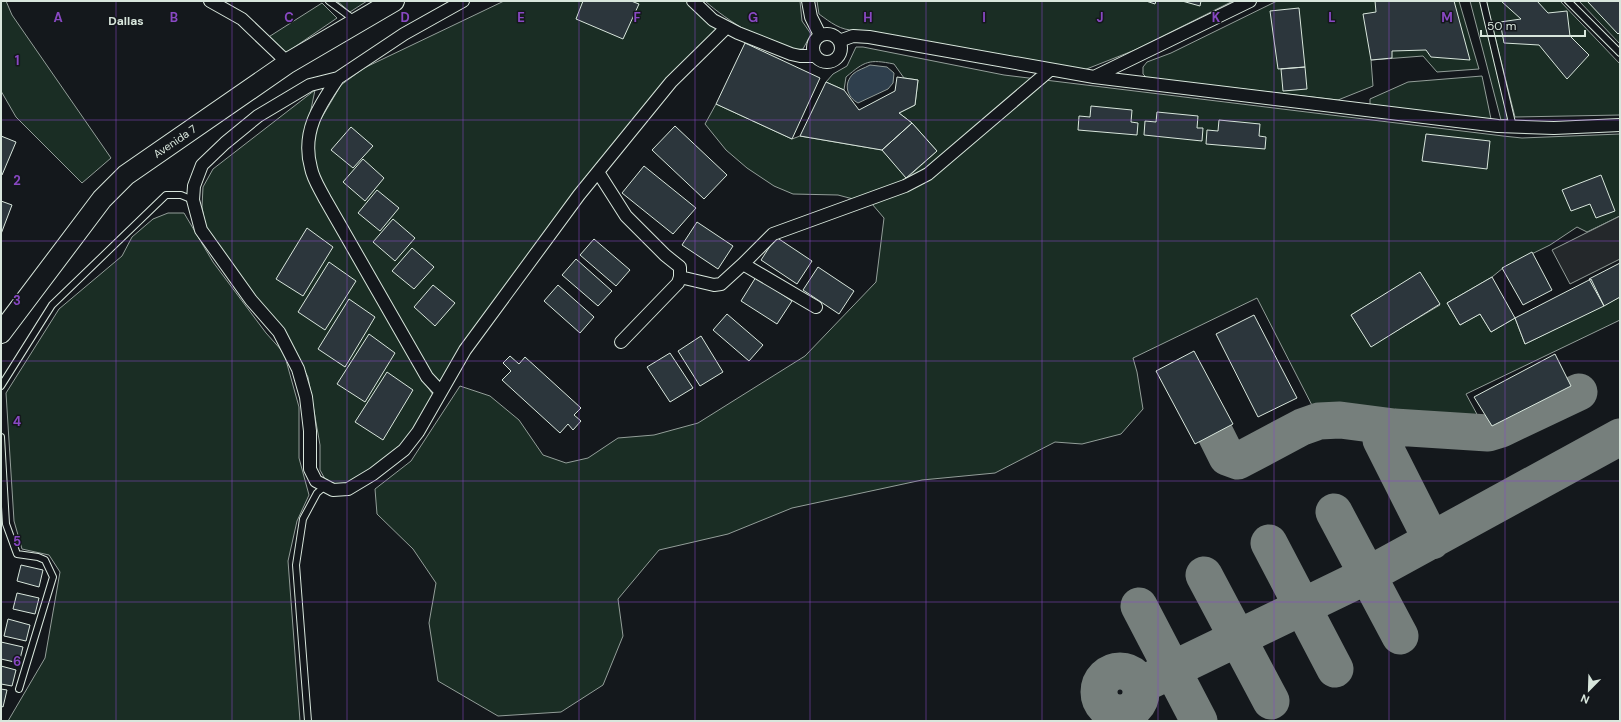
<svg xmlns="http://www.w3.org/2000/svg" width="1621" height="722" viewBox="0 0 1621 722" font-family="'DM Sans',sans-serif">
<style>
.green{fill:#1a2d24;stroke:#939e99;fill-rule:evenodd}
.parking{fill:#24282b;stroke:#939e99}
.water{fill:#2f3f4d;stroke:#939e99}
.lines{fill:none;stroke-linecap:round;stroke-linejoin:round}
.taxiway{stroke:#767f7c;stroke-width:37}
.building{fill:#2c363c;stroke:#d8e6dc}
.lane-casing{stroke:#d8e6dc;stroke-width:8}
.street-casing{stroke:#d8e6dc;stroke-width:14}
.primary-casing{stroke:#d8e6dc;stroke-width:22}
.lane{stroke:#14181c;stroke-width:6}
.street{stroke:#14181c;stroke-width:12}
.primary{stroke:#14181c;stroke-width:20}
.grid{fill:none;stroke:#8948c3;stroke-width:1;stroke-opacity:0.55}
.labels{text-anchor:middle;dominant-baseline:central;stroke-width:3;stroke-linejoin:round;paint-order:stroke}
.street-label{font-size:11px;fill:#d8e6dc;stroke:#14181c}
.neighbourhood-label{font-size:12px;font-weight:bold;fill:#d8e6dc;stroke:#14181c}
.grid-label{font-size:13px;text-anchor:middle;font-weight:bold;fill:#8948c3;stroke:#14181c;stroke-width:3;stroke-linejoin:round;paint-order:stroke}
</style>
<rect width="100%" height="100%" fill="#14181c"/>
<path class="green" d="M1 1H6L12 15 111 158 82 183 16 117 1 91Z
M337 1H367L350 12Z
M504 1H687L720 29 661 85 578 188 440 383 430 374 328 199 316 168 312 146 315 129 341 85 364 68Z
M705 1H800L802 21 811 34 803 49C775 53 725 19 705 1Z
M817 1H1233L1135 50 1084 70 855 30C841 31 830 22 819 14Z
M1277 1H1459L1479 69 1437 72 1423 56 1371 60 1373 86 1338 100 1157 79 1147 78 1143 74V67L1147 62 1171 53Z
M1470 1H1480L1508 119 1501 120Z
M1486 1H1560L1620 64V115L1515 117Z
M1579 1H1620V44Z
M322 3 337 18 280 57 267 38Z
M856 47H863L1004 75 1503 136 1522 138 1620 134V216L1587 232 1577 227 1550 245 1503 268 1492 277 1447 303 1460 325 1480 314 1491 332 1515 318 1525 344 1620 297V320L1466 394 1485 429 1341 415 1318 417 1257 298 1133 358 1137 372 1143 409 1121 434 1082 444 1055 442 995 473 922 480 792 508 728 534 659 550 618 599 623 636 603 685 561 712 498 716 438 681 429 623 436 583 413 549 377 514 375 489 411 461 460 386 490 396 519 420 543 455 566 463 588 458 618 438 654 435 698 423 805 356 876 282 884 218 872 204 838 195 793 194 774 186 747 168 726 150 705 124 716 104 792 139 800 136 882 150 907 178 937 151 912 123 899 113 915 105 918 80 904 78 894 64C869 59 865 61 846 77L844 90 826 82 833 74 847 66ZM1420 273 1440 305 1371 346 1351 315Z
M1482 76 1491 119 1370 105V99L1408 82Z
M315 90 303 148 416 369 433 395 416 427 402 447 350 483 335 484 325 479 320 470V445L308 377 281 327 251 291 206 230 202 207 203 187 213 169Z
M168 213H184L213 262 266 333 284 353 299 407V458L309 495 297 521 288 561 300 721H8L45 658 60 572 49 555 22 549 14 521 6 393 59 309 122 256 132 237 153 219Z"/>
<path class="parking" d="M1620 216V259L1570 284 1552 250Z"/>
<path class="water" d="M870 65 887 67 894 73 893 83 888 89 858 103C847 97 843 84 853 74 857 70 865 68 870 65Z"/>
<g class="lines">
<path class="taxiway" d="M1215 433 1227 457 1238 461 1302 427 1319 421 1340 420 1394 427 1488 433 1501 429 1579 392
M1381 440 1432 541
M1334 512 1400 636
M1269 543 1335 669
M1204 575 1271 701
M1139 606 1199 721
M1099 692a21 21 0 1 1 42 0a21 21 0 1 1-42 0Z
M1138 680 1143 682 1149 681 1366 576 1620 437"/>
</g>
<path class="building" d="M583 1H631L639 4 623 39 576 19Z
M1146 1H1156L1155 4Z
M1182 1H1201L1200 6Z
M1375 1H1454L1470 60 1431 57 1426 50 1392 51V58L1371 60 1363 14 1376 12Z
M1501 1H1537L1548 13 1567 11 1570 36 1589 55 1567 79 1539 45 1504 43 1500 22 1521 19Z
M1587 1H1620V32L1618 34Z
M1299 8 1305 67 1278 69 1270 11Z
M745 43 820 78 792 139 716 104Z
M1305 67 1307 89 1283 91 1281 69Z
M897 77 918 80 915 105 899 113 912 123 882 150 800 136 826 82 844 90 859 110 895 91Z
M1091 106 1132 110 1131 122 1138 123 1137 135 1078 130 1079 116 1090 117Z
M1157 112 1198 116 1197 128H1203L1202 141 1144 135 1145 121 1156 122Z
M1219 120 1260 124 1259 136 1266 137 1265 149 1206 144 1207 130 1218 131Z
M912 123 937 151 906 178 882 150Z
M675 126 727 175 704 199 652 150Z
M351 127 373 146 353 168 331 150Z
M1426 134 1490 141 1487 169 1422 161Z
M1 136 16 142 2 175H1Z
M363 159 384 178 365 201 343 182Z
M644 166 696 208 673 234 622 193Z
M1601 175 1615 211 1596 218 1590 204 1571 211 1562 190Z
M377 190 399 208 380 231 358 213Z
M1 201 12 205 1 234Z
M393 219 415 238 395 261 373 242Z
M697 222 733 246 718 269 682 245Z
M307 228 333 247 303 296 276 279Z
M776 237 812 261 797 284 761 260Z
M594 239 630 270 616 286 580 255Z
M412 248 434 267 414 289 392 271Z
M1532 252 1552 290 1523 305 1502 268Z
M576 259 612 291 598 306 562 275Z
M329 262 356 281 325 330 298 312Z
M1620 263V297L1604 306 1589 279Z
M818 267 854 291 839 314 803 290Z
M1420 272 1440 304 1371 347 1351 315Z
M756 277 792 301 777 324 741 301Z
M1492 277 1515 318 1491 332 1480 314 1460 325 1447 303Z
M1591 279 1604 306 1525 344 1515 318Z
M433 285 455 303 435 326 414 307Z
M558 285 594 317 580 333 544 301Z
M349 299 375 317 345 367 318 349Z
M727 314 763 345 749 361 713 330Z
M1254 315 1297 398 1258 417 1216 334Z
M369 334 395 353 365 402 337 384Z
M701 336 723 372 700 386 678 351Z
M1194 351 1233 424 1195 444 1156 371Z
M670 353 693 388 670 402 647 367Z
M1555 354 1571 386 1492 426 1474 397Z
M510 356 519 364 525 357 581 408 574 415 581 421 573 430 568 424 560 433 502 380 511 371 503 363Z
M387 372 413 390 383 440 355 422Z
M21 565 43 570 39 587 17 581Z
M17 593 39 598 35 614 13 609Z
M8 619 30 625 26 641 4 636Z
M1 642 23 647 19 663 1 659Z
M1 666 16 670 12 686 1 684Z
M1 689 7 690 3 707 1 706Z"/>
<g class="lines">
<defs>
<path id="lane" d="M329 1 356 21
M1483 1 1513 127
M1568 1 1620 53
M1 386 52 305 166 195H181L193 200
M1 437 6 524 17 554 38 557 45 560 53 577 19 689
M308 721 296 565 303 519 317 493 324 487"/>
<path id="street" d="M210 1 242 19 288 63
M463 1 404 34 338 78 310 85 258 116 225 143 202 165 194 186 193 200 201 230 251 300 279 332 298 369 306 397 310 431V469L316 481 333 490 348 489 373 474 404 450 418 432 465 350 579 195 671 82 726 28
M693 1 713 20 738 33 791 54 800 56H815
M808 1 811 17 820 35
M813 48a14 14 0 1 1 28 0a14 14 0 1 1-28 0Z
M839 41 853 36 869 37 1094 77 1498 126 1554 128 1620 125
M1094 77 1250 1
M338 78C319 106 301 132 311 168 313 179 320 189 325 199L427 377 440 391
M598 172 626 216 665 255 680 267V277L678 283 621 342
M743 264 773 234 905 186 928 174 1050 70
M680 277 714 285 721 284 743 264 816 307"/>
<g id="primary">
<path id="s1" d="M1 333 102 199 126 175 288 63 394 1"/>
</g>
</defs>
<use href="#lane" class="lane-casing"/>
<use href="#street" class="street-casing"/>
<use href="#primary" class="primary-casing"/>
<use href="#lane" class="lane"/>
<use href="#street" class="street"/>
<use href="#primary" class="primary"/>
</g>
<path class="grid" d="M116 1V721M232 1V721M347 1V721M463 1V721M579 1V721M695 1V721M810 1V721M926 1V721M1042 1V721M1158 1V721M1274 1V721M1389 1V721M1505 1V721M1 120H1620M1 241H1620M1 361H1620M1 481H1620M1 602H1620"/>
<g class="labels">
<g class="street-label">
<text stroke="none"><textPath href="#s1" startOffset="261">Avenida 7</textPath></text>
</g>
<g class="neighbourhood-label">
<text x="126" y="21">Dallas</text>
</g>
</g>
<g class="grid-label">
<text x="58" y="22">A</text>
<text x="174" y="22">B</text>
<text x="289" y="22">C</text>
<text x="405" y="22">D</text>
<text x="521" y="22">E</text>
<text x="637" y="22">F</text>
<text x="753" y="22">G</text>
<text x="868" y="22">H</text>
<text x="984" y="22">I</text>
<text x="1100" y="22">J</text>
<text x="1216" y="22">K</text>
<text x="1332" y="22">L</text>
<text x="1447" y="22">M</text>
<text x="17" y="65">1</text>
<text x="17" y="185">2</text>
<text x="17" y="305">3</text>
<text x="17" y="426">4</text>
<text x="17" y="546">5</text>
<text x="17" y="666">6</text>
</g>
<rect width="1621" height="722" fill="none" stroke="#d8e6dc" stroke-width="4"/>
<g transform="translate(1589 690) rotate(203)" stroke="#14181c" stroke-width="3" paint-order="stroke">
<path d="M0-3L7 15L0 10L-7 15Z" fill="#d8e6dc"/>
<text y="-6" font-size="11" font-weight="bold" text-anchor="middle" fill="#d8e6dc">N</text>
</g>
<path d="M1481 30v6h104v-6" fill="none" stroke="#d8e6dc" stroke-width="2"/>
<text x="1487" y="30" font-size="12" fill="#d8e6dc" stroke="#14181c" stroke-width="3" paint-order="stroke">50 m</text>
</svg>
